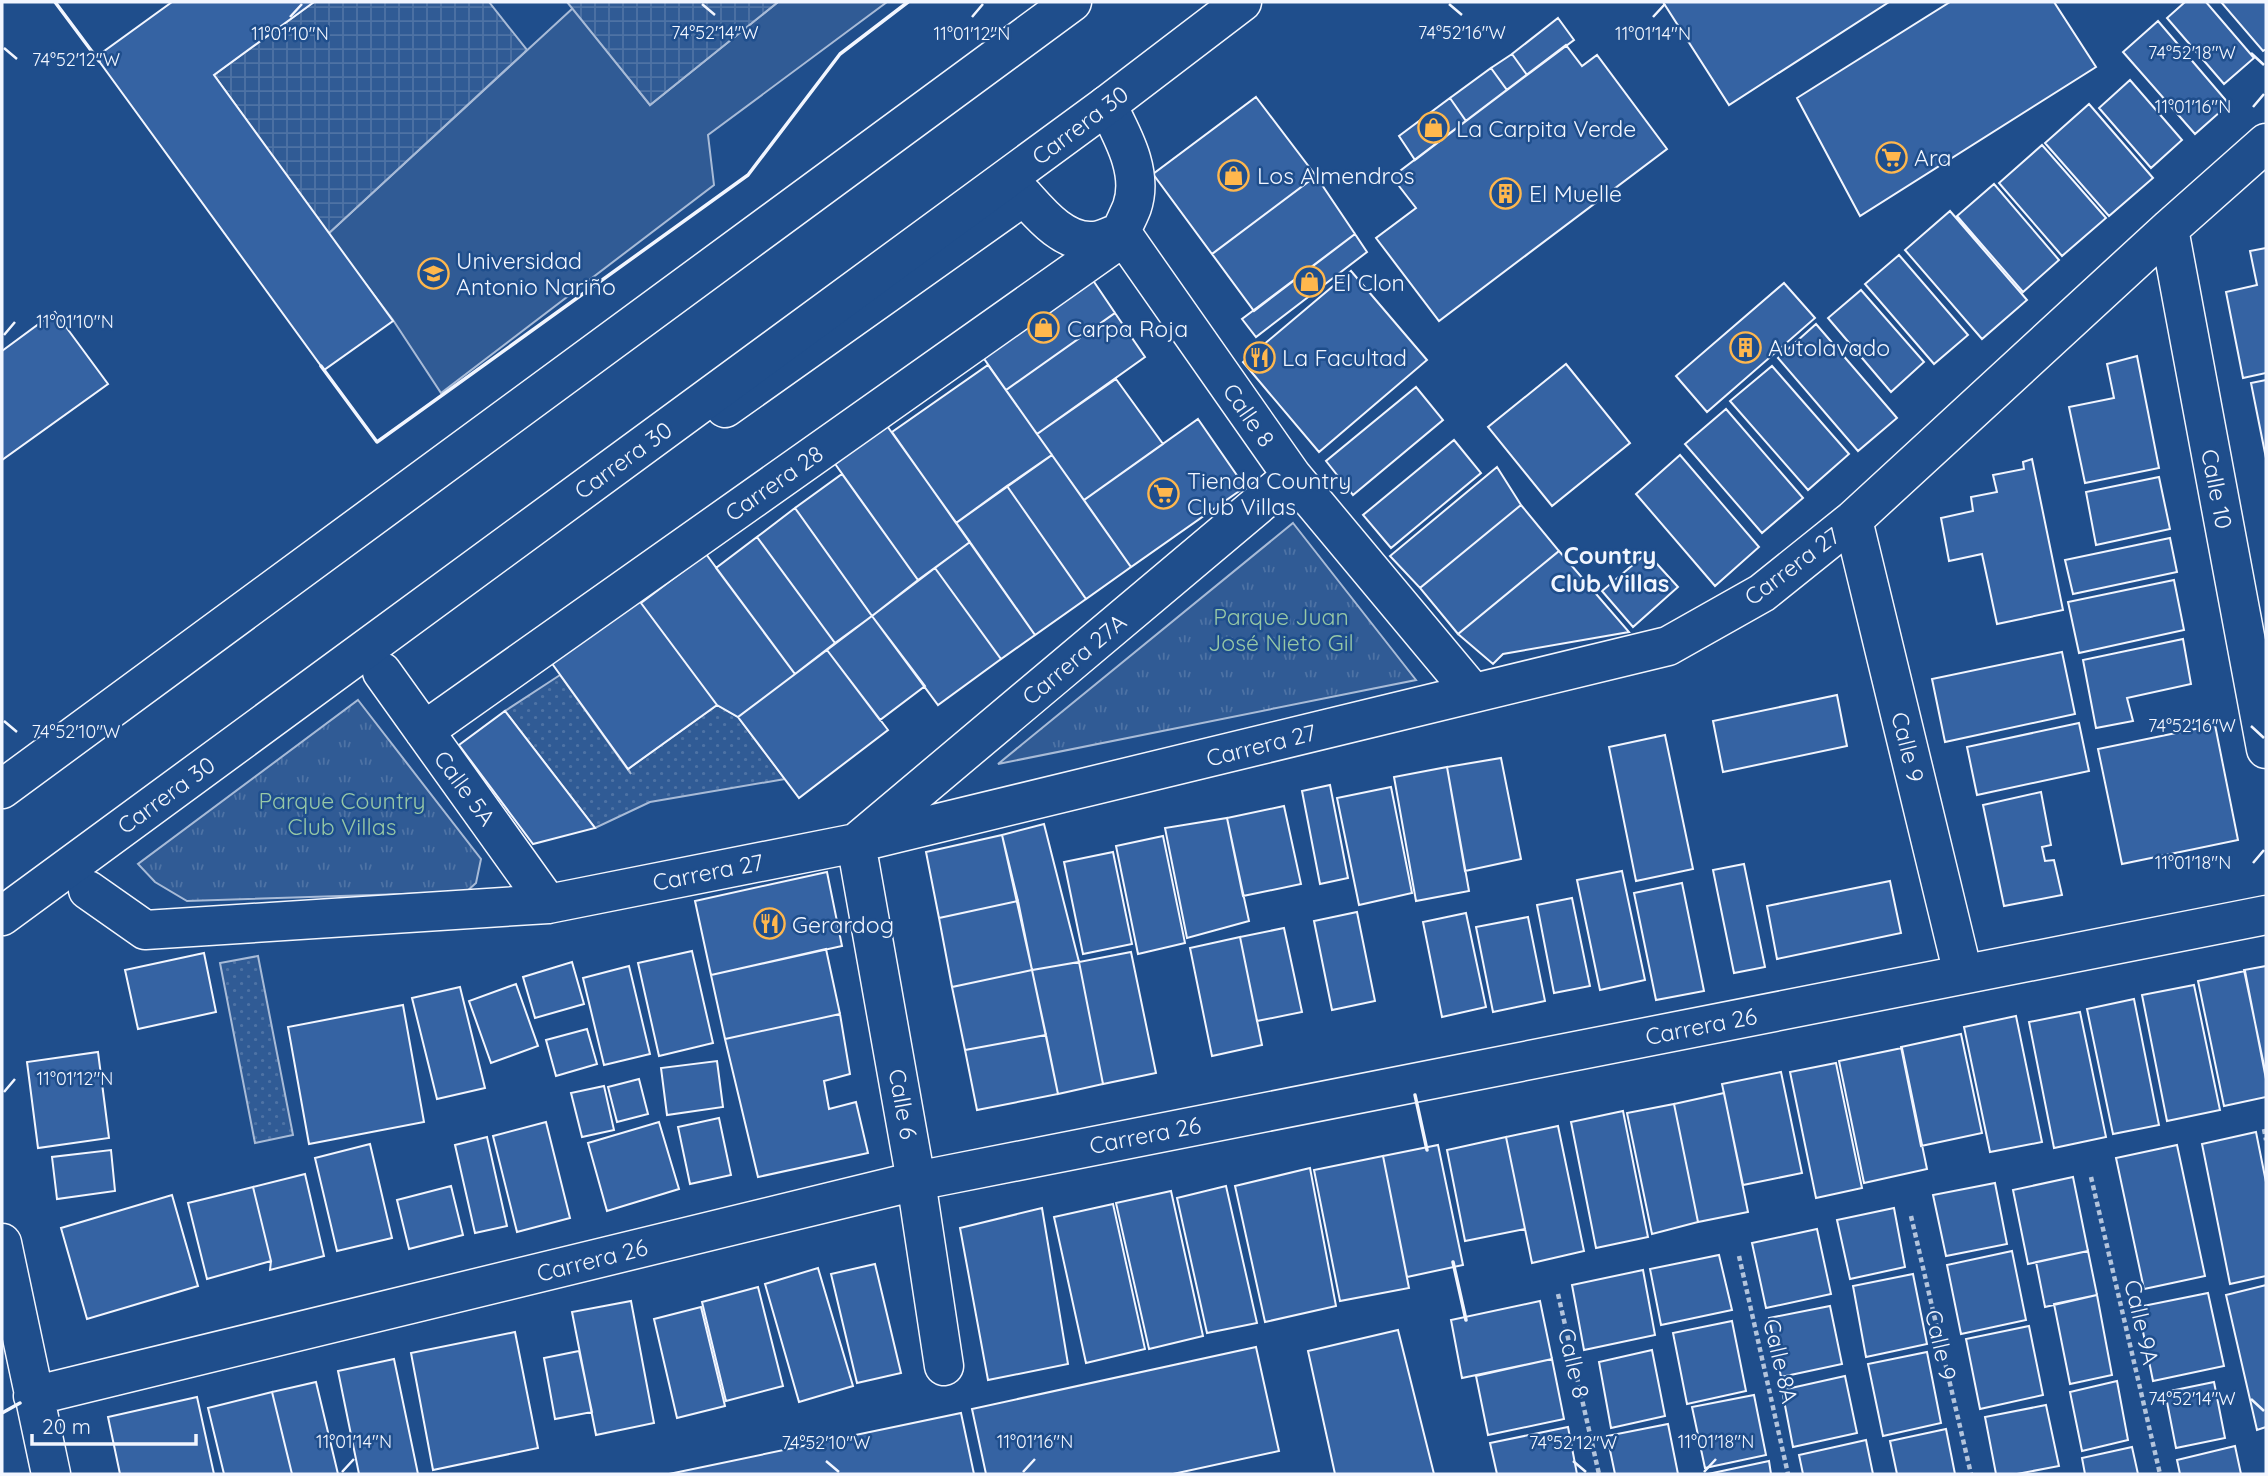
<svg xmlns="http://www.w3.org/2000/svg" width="2268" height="1476" viewBox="0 0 2268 1476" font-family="Quicksand,sans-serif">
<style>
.grass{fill:url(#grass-dots);stroke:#a8bbd7;stroke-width:2}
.park{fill:url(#park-tufts);stroke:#a8bbd7;stroke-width:2}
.pitch{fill:#305b95;stroke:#a8bbd7;stroke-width:2}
.plaza{fill:url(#plaza-grid);stroke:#a8bbd7;stroke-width:2}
.building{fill:#3563a3;stroke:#f2f6ff;stroke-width:2}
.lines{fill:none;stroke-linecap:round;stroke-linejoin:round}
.street-casing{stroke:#f2f6ff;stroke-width:41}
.secondary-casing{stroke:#f2f6ff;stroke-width:41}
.path{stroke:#b3c4dc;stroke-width:4.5;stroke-dasharray:5 3.5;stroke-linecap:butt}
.street{stroke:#1f4e8c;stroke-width:38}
.secondary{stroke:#1f4e8c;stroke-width:38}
.wall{stroke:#f2f6ff;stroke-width:3.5}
.ticks{fill:none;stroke:#f2f6ff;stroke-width:2.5}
.labels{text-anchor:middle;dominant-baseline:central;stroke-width:5;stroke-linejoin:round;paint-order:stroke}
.street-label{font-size:23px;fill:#f2f6ff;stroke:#1f4e8c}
.poi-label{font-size:23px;fill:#f2f6ff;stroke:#1f4e8c;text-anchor:start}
.park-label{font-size:23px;fill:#97c8a6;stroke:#1f4e8c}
.neighbourhood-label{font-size:24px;font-weight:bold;fill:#f2f6ff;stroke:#1f4e8c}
.ticks-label{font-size:18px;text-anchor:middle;fill:#f2f6ff;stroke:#1f4e8c;stroke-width:5;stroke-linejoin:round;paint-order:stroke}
</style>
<defs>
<pattern id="grass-dots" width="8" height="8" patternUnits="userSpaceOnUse" patternTransform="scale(1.75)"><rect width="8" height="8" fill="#305b95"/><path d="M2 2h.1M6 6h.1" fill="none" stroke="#4e73a5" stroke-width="1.8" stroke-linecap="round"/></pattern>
<pattern id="park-tufts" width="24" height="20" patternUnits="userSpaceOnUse" patternTransform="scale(1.75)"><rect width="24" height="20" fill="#305b95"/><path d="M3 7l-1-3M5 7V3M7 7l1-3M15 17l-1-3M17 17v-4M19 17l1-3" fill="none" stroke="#4e73a5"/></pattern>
<pattern id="plaza-grid" width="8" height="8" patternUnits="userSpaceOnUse" patternTransform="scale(1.75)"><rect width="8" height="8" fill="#305b95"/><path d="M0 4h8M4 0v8" fill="none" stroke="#4e73a5"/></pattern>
</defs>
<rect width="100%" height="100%" fill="#1f4e8c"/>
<path class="grass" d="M560 675 631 774 628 769 717 705 738 717 785 779 650 802 595 828 505 711Z
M258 956 293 1135 255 1143 220 963Z"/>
<path class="park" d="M1293 523 1416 680 998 764Z
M358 700 481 859 476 883 466 892 187 901 155 882 138 864Z"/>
<path class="pitch" d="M778 2H887L708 135 714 185 441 393 393 320 328 234 573 8 650 105Z"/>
<path class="plaza" d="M314 2H489L527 50 328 234 214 75Z
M567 2H778L650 105Z"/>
<path class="building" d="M172 2H314L214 75 393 321 324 370 96 57Z
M1663 2H1889L1729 105Z
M1950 2H2054L2096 67 1860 216 1797 98Z
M2185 2H2206L2254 58 2224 84 2167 18Z
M2221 2H2266V49L2263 51Z
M1558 18 1574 40 1527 75 1512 54Z
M2158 21 2229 104 2195 134 2123 52Z
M1566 45 1582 66 1597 55 1667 149 1439 321 1376 238 1416 208 1392 177Z
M1512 54 1527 75 1507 90 1491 68Z
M1491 68 1507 90 1466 121 1450 98Z
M2130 80 2182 140 2151 168 2099 108Z
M1256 97 1316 176 1212 254 1153 174Z
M1450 98 1466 121 1415 160 1399 136Z
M2089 104 2153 178 2109 216 2045 143Z
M2042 145 2106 218 2062 256 1999 183Z
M1316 176 1355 234 1254 311 1212 254Z
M1994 184 2059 260 2023 292 1957 216Z
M1950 211 2027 300 1982 339 1905 250Z
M1355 234 1367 252 1256 337 1242 319Z
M2266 248V373L2243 378 2226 292 2257 285 2250 251Z
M1899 255 1968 335 1934 364 1865 284Z
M1084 267 1115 313 1006 390 973 343Z
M1351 271 1427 360 1319 452 1243 362Z
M1784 283 1815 318 1707 412 1676 376Z
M1861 290 1924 362 1891 392 1828 318Z
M55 312 108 384 2 460V351Z
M1115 313 1145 357 1037 434 1006 390Z
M1816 324 1897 418 1858 451 1778 358Z
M2137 356 2159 468 2085 483 2069 407 2114 398 2107 364Z
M1566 364 1630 443 1552 506 1488 427Z
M988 365 1052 455 956 523 892 432Z
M1772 366 1849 454 1808 490 1730 401Z
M1116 379 1163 444 1084 500 1037 434Z
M2266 380V458L2251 383Z
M1416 387 1443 420 1353 495 1326 461Z
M1726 409 1803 498 1762 533 1685 444Z
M1198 419 1245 487 1131 567 1084 500Z
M885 423 970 542 918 580 833 461Z
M1454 440 1481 473 1391 548 1363 515Z
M1052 455 1131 567 1086 599 1007 486Z
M1680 455 1759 547 1715 586 1636 494Z
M2032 459 2063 610 1997 624 1982 554 1949 561 1941 518 1973 511 1971 497 1997 492 1993 475 2024 469 2023 462Z
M1497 467 1521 505 1420 588 1390 556Z
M842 474 918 580 872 616 795 508Z
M2159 477 2170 529 2096 545 2086 492Z
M1007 486 1086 599 1035 635 956 523Z
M1521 505 1559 551 1458 634 1420 588Z
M795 508 872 616 835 643 757 537Z
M757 537 835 643 795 674 716 568Z
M2170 538 2177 572 2073 594 2065 560Z
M970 542 1035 635 1001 659 935 568Z
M1559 551 1629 632 1503 654 1493 664 1458 634Z
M1647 553 1678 587 1633 627 1602 591Z
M706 554 795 674 738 717 717 705 641 603Z
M935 568 1001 659 938 705 872 616Z
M2174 580 2184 630 2079 653 2068 602Z
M632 587 641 603 717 705 628 769 543 651Z
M872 616 925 686 880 720 827 650Z
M2183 639 2191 684 2127 698 2133 721 2096 728 2083 660Z
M827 650 888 730 799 798 738 717Z
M2062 652 2075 714 1945 742 1932 679Z
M1837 695 1847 746 1723 772 1713 721Z
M505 711 595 828 533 844 459 745Z
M2079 723 2089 771 1977 795 1967 747Z
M2215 725 2238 840 2122 864 2098 749Z
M1665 735 1693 869 1636 881 1609 747Z
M1501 758 1521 859 1465 871 1447 767Z
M1447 767 1469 891 1416 901 1394 777Z
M1330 785 1348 878 1320 884 1302 791Z
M1391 787 1412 893 1359 905 1337 798Z
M2041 792 2051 845 2042 847 2045 861 2054 860 2062 895 2004 906 1983 805Z
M1284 806 1301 884 1243 896 1227 818Z
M1227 818 1249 921 1187 938 1165 828Z
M1044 824 1079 962 1032 970 1002 835Z
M1002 835 1018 901 939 918 926 852Z
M1163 836 1185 943 1138 954 1116 846Z
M1113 852 1132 944 1083 954 1064 862Z
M1744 864 1765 967 1734 973 1713 870Z
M1622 871 1645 980 1600 990 1577 880Z
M827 872 842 946 711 975 695 901Z
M1890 881 1901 933 1777 959 1767 906Z
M1682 883 1704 991 1656 1000 1634 893Z
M1572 898 1590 986 1554 993 1537 905Z
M1018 901 1032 970 952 987 939 918Z
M1357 912 1375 1001 1332 1010 1314 921Z
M1466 913 1486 1007 1442 1017 1423 922Z
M1528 917 1545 1001 1493 1012 1476 927Z
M1284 928 1302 1012 1257 1021 1240 937Z
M1240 937 1262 1045 1212 1056 1190 948Z
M826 949 840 1014 725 1039 711 975Z
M692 951 713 1043 659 1056 638 963Z
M1131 952 1156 1073 1103 1084 1079 962Z
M204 953 216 1012 138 1029 125 970Z
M572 962 584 1004 535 1018 523 977Z
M1079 962 1103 1084 1058 1094 1032 970Z
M629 966 650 1054 604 1065 583 978Z
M2266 966V1075L2244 970Z
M1032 970 1046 1035 965 1050 952 987Z
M2245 971 2266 1079V1097L2224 1106 2198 981Z
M516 984 538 1046 491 1063 469 1001Z
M2194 985 2220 1110 2167 1121 2142 995Z
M460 987 485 1088 437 1099 412 998Z
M2134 999 2159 1125 2113 1134 2087 1009Z
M403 1005 424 1122 309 1144 288 1027Z
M2080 1012 2106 1137 2054 1148 2029 1022Z
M840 1014 850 1074 824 1081 829 1109 856 1102 868 1153 758 1177 725 1039Z
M2016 1016 2042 1142 1990 1152 1964 1027Z
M587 1029 597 1064 556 1076 546 1040Z
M1961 1034 1982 1133 1921 1146 1901 1047Z
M1046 1035 1058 1094 977 1110 965 1050Z
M1902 1048 1927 1169 1864 1183 1839 1061Z
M98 1052 109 1138 38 1148 27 1062Z
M717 1061 723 1107 667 1115 661 1068Z
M1836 1063 1862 1188 1816 1198 1790 1072Z
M1781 1072 1802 1173 1743 1185 1722 1084Z
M639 1079 648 1114 617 1122 608 1087Z
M604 1086 614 1130 582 1137 571 1093Z
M1724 1093 1748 1212 1698 1222 1674 1104Z
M1674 1104 1698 1222 1652 1234 1627 1113Z
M1623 1111 1648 1237 1596 1248 1571 1122Z
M719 1118 731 1175 690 1184 678 1127Z
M546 1122 570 1218 517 1232 493 1136Z
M659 1122 679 1189 607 1211 588 1143Z
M1558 1126 1584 1251 1532 1263 1506 1137Z
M2256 1132 2266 1182V1276L2230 1284 2202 1144Z
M487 1137 507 1226 475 1233 455 1145Z
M1506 1137 1525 1229 1465 1241 1447 1150Z
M370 1144 392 1238 337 1251 315 1158Z
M1438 1145 1463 1265 1407 1277 1383 1156Z
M2177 1145 2205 1276 2144 1289 2116 1158Z
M111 1150 115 1191 57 1199 52 1157Z
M1383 1156 1409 1288 1340 1301 1314 1170Z
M1310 1168 1336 1306 1265 1322 1235 1186Z
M305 1174 324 1256 270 1270 271 1261 253 1187Z
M2073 1177 2088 1251 2028 1264 2013 1190Z
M1995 1183 2007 1244 1946 1256 1933 1195Z
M451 1186 463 1235 409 1249 397 1200Z
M1226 1186 1257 1323 1207 1333 1177 1198Z
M253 1187 271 1261 207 1279 188 1203Z
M1171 1191 1203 1336 1149 1349 1116 1203Z
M172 1195 198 1286 87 1319 61 1228Z
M1113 1204 1145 1349 1086 1363 1054 1217Z
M1042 1208 1068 1364 988 1380 960 1228Z
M1894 1208 1905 1267 1850 1279 1837 1220Z
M1817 1229 1831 1294 1766 1308 1752 1243Z
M2012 1251 2026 1320 1961 1334 1947 1265Z
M2088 1251 2097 1295 2045 1307 2036 1262Z
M1719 1255 1732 1310 1661 1325 1650 1269Z
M875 1264 901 1373 857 1383 831 1274Z
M818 1268 853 1386 799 1402 765 1284Z
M1643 1270 1655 1335 1584 1350 1572 1285Z
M1913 1274 1927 1344 1866 1357 1853 1286Z
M2266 1285V1427L2257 1430 2226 1295Z
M758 1287 783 1386 726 1401 702 1302Z
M2208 1293 2224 1366 2153 1381 2138 1307Z
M2097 1295 2112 1375 2070 1384 2054 1304Z
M631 1301 654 1423 596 1435 572 1312Z
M1540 1301 1552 1359 1462 1378 1451 1320Z
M1830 1306 1842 1364 1781 1377 1769 1318Z
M701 1307 725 1406 677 1418 654 1319Z
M1732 1321 1746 1391 1687 1404 1673 1333Z
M2029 1326 2043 1395 1980 1409 1966 1339Z
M1398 1330 1434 1474H1335L1308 1351Z
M515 1332 538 1448 433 1470 411 1353Z
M1256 1347 1279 1451 1173 1474H986L972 1409Z
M1652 1350 1665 1416 1611 1428 1599 1362Z
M579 1351 592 1412 555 1419 544 1358Z
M1927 1352 1941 1423 1883 1436 1868 1364Z
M394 1359 418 1474H359L338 1371Z
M1552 1359 1564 1419 1488 1435 1476 1376Z
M1845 1376 1857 1433 1793 1447 1782 1390Z
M2117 1381 2128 1440 2082 1451 2070 1392Z
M316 1382 338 1474H292L272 1392Z
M2214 1382 2225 1438 2176 1448 2165 1392Z
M272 1392 292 1474H224L208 1408Z
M1754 1395 1766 1455 1705 1468 1692 1407Z
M197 1397 214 1474H120L108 1417Z
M2046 1405 2059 1466 2017 1474H1996L1985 1417Z
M961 1413 974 1474H669Z
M1668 1424 1678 1474H1615L1607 1436Z
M1568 1427 1577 1474H1497L1490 1443Z
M1946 1429 1955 1474H1897L1890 1441Z
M1866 1440 1873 1474H1803L1799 1455Z
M2235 1446 2241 1474H2180L2177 1460Z
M2132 1447 2138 1474H2085L2082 1458Z
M1769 1461 1771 1474H1708Z"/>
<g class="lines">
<defs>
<path id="street" d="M1107 105C1122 135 1144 172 1132 207 1129 215 1124 224 1121 232
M2169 229 2266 749
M1121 232 1292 476 1473 693
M725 408 1024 196C1041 215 1064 243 1093 241 1102 241 1112 235 1121 232
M1853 520 1963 974
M382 672 548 904
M424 731 1123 237
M88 890 145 930 548 904 856 843 1668 646 1762 593 1853 520 2169 229 2266 143
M2 1243 51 1474
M944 1366 916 1181 856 843 1292 476
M33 1396 916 1181 2266 915"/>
<path id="secondary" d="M2 789 1072 2
M2 916 1107 105 1242 2"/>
</defs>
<use href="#street" class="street-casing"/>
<use href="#secondary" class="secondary-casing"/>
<path class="path" d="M2264 1129 2266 1140
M2091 1177 2160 1474
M1911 1216 1971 1474
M1739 1256 1788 1474
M1558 1294 1599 1474"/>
<use href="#street" class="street"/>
<use href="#secondary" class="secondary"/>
<path class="wall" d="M55 2 99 61
M321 366 377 442 748 175 840 54 908 2
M1415 1095 1427 1150
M1453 1262 1466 1320
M2 1413 20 1403"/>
</g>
<path class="ticks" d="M702 4 715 15M1449 4 1462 15M290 17 302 4M972 17 983 4M1653 17 1665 4M4 48 17 59M2251 53 2264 65M2253 107 2264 94M4 335 15 322M4 721 17 732M2251 726 2264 738M2253 863 2264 850M4 1092 15 1079M2251 1399 2264 1411M826 1461 839 1472M1573 1461 1586 1472M342 1472 354 1459M1023 1472 1035 1459M1704 1472 1716 1459"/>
<defs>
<symbol id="shop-ring" viewBox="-11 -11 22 22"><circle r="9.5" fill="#1f4e8c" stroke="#ffb74d" stroke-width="1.5"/><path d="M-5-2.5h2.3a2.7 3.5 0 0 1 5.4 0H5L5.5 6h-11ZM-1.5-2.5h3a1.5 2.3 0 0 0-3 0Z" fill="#ffb74d"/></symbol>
<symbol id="supermarket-ring" viewBox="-11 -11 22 22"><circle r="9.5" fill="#1f4e8c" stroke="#ffb74d" stroke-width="1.5"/><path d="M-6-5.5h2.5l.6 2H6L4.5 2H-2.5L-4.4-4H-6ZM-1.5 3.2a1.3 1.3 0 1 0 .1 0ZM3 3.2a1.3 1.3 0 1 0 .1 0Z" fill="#ffb74d"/></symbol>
<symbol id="building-ring" viewBox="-11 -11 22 22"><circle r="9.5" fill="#1f4e8c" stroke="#ffb74d" stroke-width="1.5"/><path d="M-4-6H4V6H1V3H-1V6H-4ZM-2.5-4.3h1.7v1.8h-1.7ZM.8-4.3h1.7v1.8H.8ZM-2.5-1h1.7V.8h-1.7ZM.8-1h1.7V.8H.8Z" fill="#ffb74d"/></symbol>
<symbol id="university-ring" viewBox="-11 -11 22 22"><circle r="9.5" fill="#1f4e8c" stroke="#ffb74d" stroke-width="1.5"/><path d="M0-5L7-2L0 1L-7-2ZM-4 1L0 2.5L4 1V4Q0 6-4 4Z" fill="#ffb74d"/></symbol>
<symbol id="restaurant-ring" viewBox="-11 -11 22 22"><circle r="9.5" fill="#1f4e8c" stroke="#ffb74d" stroke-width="1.5"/><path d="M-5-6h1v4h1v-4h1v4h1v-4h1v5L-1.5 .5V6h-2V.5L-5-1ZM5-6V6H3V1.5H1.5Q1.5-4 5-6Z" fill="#ffb74d"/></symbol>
</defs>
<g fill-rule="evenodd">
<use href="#shop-ring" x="1416" y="110" width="35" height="35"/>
<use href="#supermarket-ring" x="1874" y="140" width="35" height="35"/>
<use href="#shop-ring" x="1216" y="158" width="35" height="35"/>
<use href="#building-ring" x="1488" y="176" width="35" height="35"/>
<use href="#university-ring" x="416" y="256" width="35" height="35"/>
<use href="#shop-ring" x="1292" y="264" width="35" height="35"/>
<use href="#shop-ring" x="1026" y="310" width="35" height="35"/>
<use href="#building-ring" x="1728" y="330" width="35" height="35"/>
<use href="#restaurant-ring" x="1242" y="340" width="35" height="35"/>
<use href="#supermarket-ring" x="1146" y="476" width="35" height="35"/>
<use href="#restaurant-ring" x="752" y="906" width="35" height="35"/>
</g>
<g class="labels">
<g class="street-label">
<text transform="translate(1080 125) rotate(-37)">Carrera 30</text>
<text transform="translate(1249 415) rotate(55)">Calle 8</text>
<text transform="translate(623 460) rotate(-36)">Carrera 30</text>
<text transform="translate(774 483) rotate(-35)">Carrera 28</text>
<text transform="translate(2217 489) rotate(79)">Calle 10</text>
<text transform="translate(1792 566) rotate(-37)">Carrera 27</text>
<text transform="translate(1074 659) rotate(-40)">Carrera 27A</text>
<text transform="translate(1261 745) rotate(-14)">Carrera 27</text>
<text transform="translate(1908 747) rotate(76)">Calle 9</text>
<text transform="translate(465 788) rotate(54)">Calle 5A</text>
<text transform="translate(166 795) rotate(-36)">Carrera 30</text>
<text transform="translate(708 872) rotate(-11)">Carrera 27</text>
<text transform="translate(1701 1026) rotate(-11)">Carrera 26</text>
<text transform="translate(903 1104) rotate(80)">Calle 6</text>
<text transform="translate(1145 1135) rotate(-11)">Carrera 26</text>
<text transform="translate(592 1260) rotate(-14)">Carrera 26</text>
<text transform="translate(2142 1322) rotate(77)">Calle 9A</text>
<text transform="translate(1941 1345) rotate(77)">Calle 9</text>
<text transform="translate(1781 1361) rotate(77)">Calle 8A</text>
<text transform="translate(1574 1363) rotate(77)">Calle 8</text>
</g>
<g class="poi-label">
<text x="1456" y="128">La Carpita Verde</text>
<text x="1914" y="157">Ara</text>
<text x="1257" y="175">Los Almendros</text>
<text x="1529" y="193">El Muelle</text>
<text x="456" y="260">Universidad<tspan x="456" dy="26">Antonio Nariño</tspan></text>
<text x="1333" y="282">El Clon</text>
<text x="1067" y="328">Carpa Roja</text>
<text x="1768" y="347">Autolavado</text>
<text x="1282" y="357">La Facultad</text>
<text x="1187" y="480">Tienda Country<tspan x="1187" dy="26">Club Villas</tspan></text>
<text x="792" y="924">Gerardog</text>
</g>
<g class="park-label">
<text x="1281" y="616">Parque Juan<tspan x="1281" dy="26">José Nieto Gil</tspan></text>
<text x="342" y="800">Parque Country<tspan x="342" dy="26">Club Villas</tspan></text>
</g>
<g class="neighbourhood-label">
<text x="1610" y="555">Country<tspan x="1610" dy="28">Club Villas</tspan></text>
</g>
</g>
<g class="ticks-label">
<text x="715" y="39">74°52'14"W</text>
<text x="1462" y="39">74°52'16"W</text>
<text x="290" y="40">11°01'10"N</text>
<text x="972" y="40">11°01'12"N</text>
<text x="1653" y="40">11°01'14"N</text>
<text x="2192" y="59">74°52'18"W</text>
<text x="76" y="66">74°52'12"W</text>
<text x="2193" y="113">11°01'16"N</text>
<text x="75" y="328">11°01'10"N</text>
<text x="2192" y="732">74°52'16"W</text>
<text x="76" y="738">74°52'10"W</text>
<text x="2193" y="869">11°01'18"N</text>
<text x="75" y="1085">11°01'12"N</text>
<text x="2192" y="1405">74°52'14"W</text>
<text x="354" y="1448">11°01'14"N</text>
<text x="1035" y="1448">11°01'16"N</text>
<text x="1716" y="1448">11°01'18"N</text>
<text x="826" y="1449">74°52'10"W</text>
<text x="1573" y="1449">74°52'12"W</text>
</g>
<rect width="2268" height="1476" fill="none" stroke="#f2f6ff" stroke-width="7"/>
<path d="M32 1434v10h164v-10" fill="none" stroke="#f2f6ff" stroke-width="3.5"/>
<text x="42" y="1434" font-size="21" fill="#f2f6ff" stroke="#1f4e8c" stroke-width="5" paint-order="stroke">20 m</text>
</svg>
